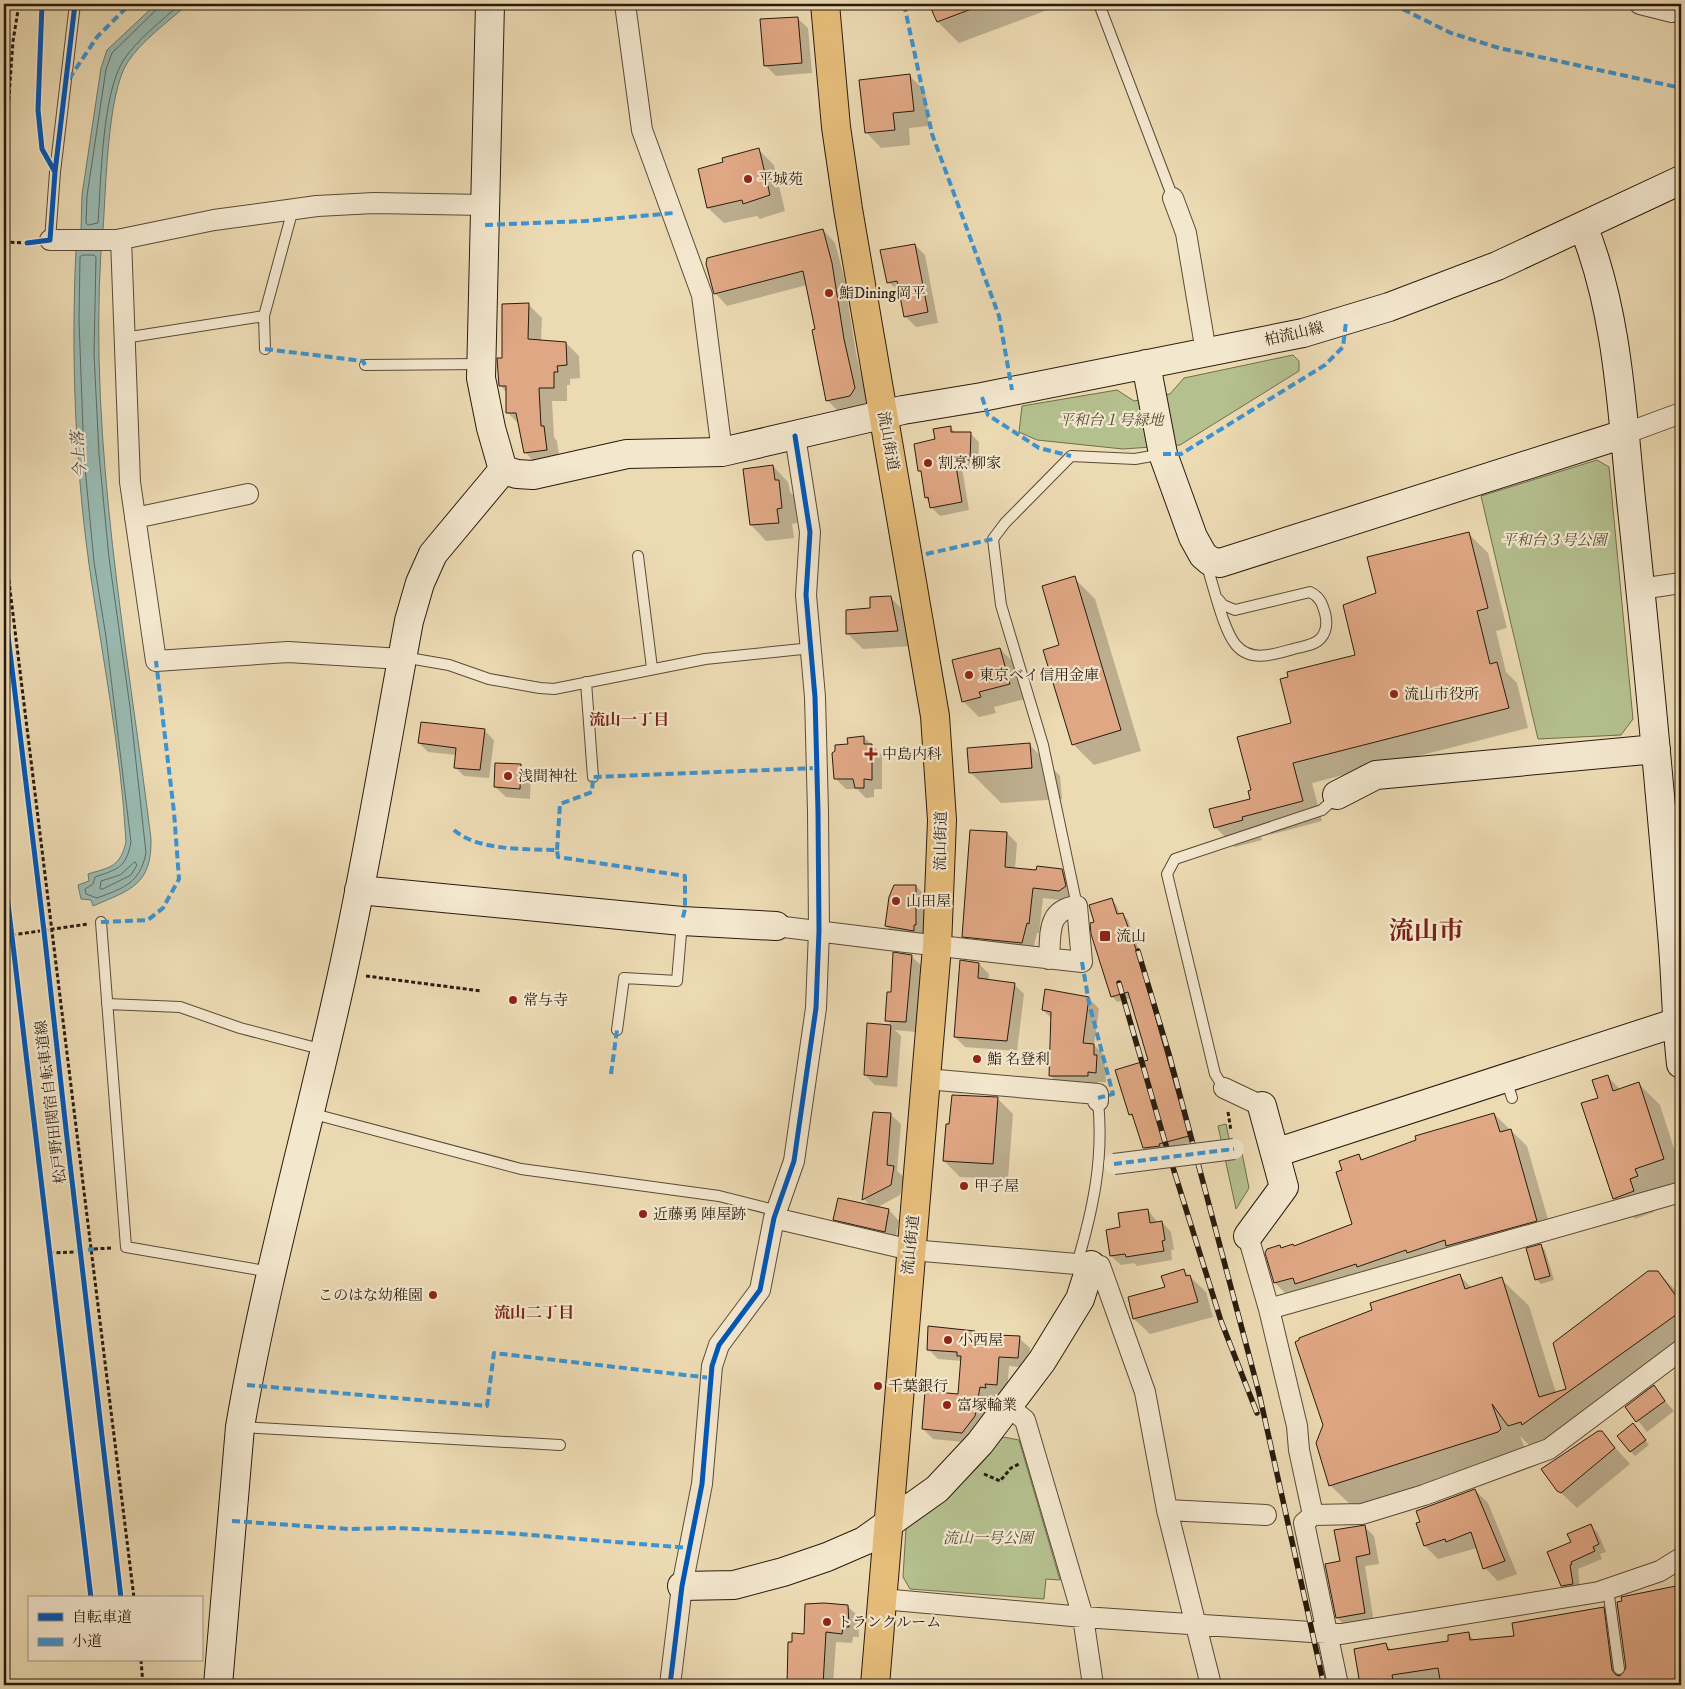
<svg xmlns="http://www.w3.org/2000/svg" width="1685" height="1689" viewBox="0 0 1685 1689" font-family="'IM FELL DW Pica','Noto Serif JP',serif">
<style>
.green{fill:#b5c08f;stroke:#6f6e4e}
.water{fill:#99bab2;stroke:#6c7a70}
.shadow{fill:#0003}
.lines{fill:none;stroke-linecap:round;stroke-linejoin:round}
.shore{stroke:#616a60;stroke-width:1}
.building{fill:#e0a784;stroke:#291b0d}
.lane-casing{stroke:#5a4b36;stroke-width:12}
.street-casing{stroke:#5a4b36;stroke-width:22}
.secondary-casing{stroke:#291b0d;stroke-width:30}
.primary-casing{stroke:#291b0d;stroke-width:30}
.path{stroke:#291b0d;stroke-width:3;stroke-dasharray:4 2.5;stroke-linecap:butt}
.lane{stroke:#f3e7ce;stroke-width:10}
.street{stroke:#f3e7ce;stroke-width:20}
.secondary{stroke:#f3e7ce;stroke-width:28}
.primary{stroke:#e6bd7a;stroke-width:28}
.rail-casing{stroke:#291b0d;stroke-width:5.5}
.rail{stroke:#f3e7ce;stroke-width:4;stroke-dasharray:11;stroke-linecap:butt}
.street-bridge-casing{stroke:#5a4b36;stroke-width:22;stroke-linecap:butt}
.street-bridge{stroke:#f3e7ce;stroke-width:20}
.quiet{stroke:#3c94d2;stroke-width:4;stroke-dasharray:8 4;stroke-linecap:butt}
.cycleway-casing{stroke:#f3e7ce;stroke-width:8}
.cycleway{stroke:#0057b8;stroke-width:5}
.poi-dot{fill:#8f2418;stroke:#f3e7ce;stroke-width:2}
.labels{text-anchor:middle;dominant-baseline:central;stroke-width:4.5;stroke-linejoin:round;paint-order:stroke}
.poi-label{font-size:15px;fill:#291b0d;stroke:#f3e7ce;text-anchor:start}
.street-label{font-size:15px;fill:#291b0d;stroke:#f3e7ce}
.park-label{font-size:15px;font-style:italic;fill:#534d34;stroke:#f3e7ce}
.water-label{font-size:16px;font-style:italic;fill:#4b4b3f;stroke:#f3e7ce}
.neighbourhood-label{font-size:16px;font-weight:bold;fill:#7a1f14;stroke:#f3e7ce}
.town-label{font-size:25px;font-weight:bold;fill:#7a1f14;stroke:#f3e7ce}
</style>
<rect width="100%" height="100%" fill="#ecdab3"/>
<filter id="stains"><feTurbulence type="fractalNoise" baseFrequency=".004" numOctaves="4"/><feColorMatrix values="0 0 0 0 .2 0 0 0 0 .09 0 0 0 0 .02 0 0 0 .5 -.17"/></filter>
<radialGradient id="worn" r=".72"><stop offset=".6" stop-color="#630" stop-opacity="0"/><stop offset="1" stop-color="#630" stop-opacity=".3"/></radialGradient>
<path class="green" d="M1293 355 1299 361V371L1180 445 1123 449 1037 440 1019 432 1022 406 1117 390 1134 401 1170 394 1184 378Z
M1597 460 1609 467 1633 719 1621 735 1538 739 1481 496Z
M1226 1124 1230 1143 1242 1153 1249 1188 1236 1209 1218 1126Z
M1003 1437 1019 1440 1060 1580 1046 1579 1044 1599 910 1589 903 1577 906 1528C943 1503 976 1473 1003 1437Z"/>
<path class="water" d="M156 4H188C168 22 142 40 127 63 107 96 106 189 103 230H81L82 195 101 68 107 50Z
M76 250H101C89 447 127 644 151 839 152 885 130 890 93 906L91 900 81 899 78 885 89 881 88 874C111 867 120 867 126 842 121 749 102 656 89 564 75 463 71 351 76 250Z"/>
<path class="shadow" d="M931 4H1063L959 43 938 22Z
M797 18 808 28 812 73 776 76 765 65Z
M910 76 925 91 929 126 909 128 910 145 881 148 866 132Z
M759 150 774 165 785 211 760 219 757 216 724 223 708 208 700 170Z
M823 230 835 243 844 277 856 353 867 401 863 408 840 413 827 400 807 285 727 306 715 293Z
M915 245 925 255 938 323 916 327 905 316 901 292 888 282Z
M528 304 542 318 541 341 566 343 579 356 580 378 570 379V385H567V401H552L554 437 557 441 560 463 538 466 525 452 520 425 508 413 507 393 500 385 498 378V360H504Z
M950 427 956 433H970L979 442 978 468H962L969 510 940 516 931 507 926 497 923 474 919 471 937 440Z
M773 466 788 482 790 492 795 497 797 523 792 524 794 538 766 541 751 525Z
M1468 533 1488 553 1507 628 1496 631 1506 672 1517 683 1528 728 1312 783 1322 821 1261 837 1262 840 1235 847 1215 827 1252 800 1292 724 1357 656 1377 594Z
M1074 578 1095 599 1141 751 1094 765 1073 744 1061 645Z
M890 597 906 613 913 646 863 649 847 633 871 610Z
M1000 649 1016 665 1025 699 994 707 996 713 979 717 963 701Z
M485 731 494 740 489 778 464 776 455 767 456 755 428 752 419 743Z
M864 737 882 755V789H874V797L866 798 857 789H846L836 779 849 745Z
M1029 744 1060 776 1062 799 1001 803 970 772Z
M520 766 531 776 530 799 506 797 495 787Z
M1007 833 1017 843 1015 869 1062 870 1072 880 1070 901 1043 898 1039 933H1037L1032 953 974 946 964 936Z
M916 886 926 896V935L896 936 886 926Z
M1112 900 1117 906 1120 915 1122 914 1128 920 1142 959 1194 1141 1150 1154 1144 1148 1135 1119 1130 1115 1149 1061 1131 998 1117 1002 1112 996 1095 923Z
M911 956 922 966 916 1032 895 1030 901 1036 897 1087 875 1085 865 1075 869 1024 893 1026 887 1020 892 993Z
M979 964 989 974 988 981 1014 984 1024 994 1017 1051 965 1047 955 1037Z
M1089 998 1099 1009 1094 1045 1104 1055 1106 1082H1098V1086H1061L1051 1076 1052 1019 1043 1010Z
M1607 1076 1621 1090 1639 1084 1660 1105 1681 1170V1181L1655 1190 1650 1200 1654 1212 1635 1219 1614 1198Z
M997 1098 1013 1114 1008 1179 960 1177 944 1161 950 1126Z
M874 1114H890L901 1124 897 1171 904 1177 900 1195 876 1208 889 1210 899 1221 895 1241 845 1230 835 1219 871 1207 864 1199Z
M1494 1114 1527 1146 1553 1237 1291 1299 1275 1283 1280 1247 1282 1249 1295 1247 1354 1225 1344 1170 1359 1156 1364 1160Z
M1148 1210 1158 1223 1162 1222 1171 1232 1174 1250H1171L1172 1260 1137 1266 1134 1263 1121 1265 1111 1256 1121 1228Z
M1541 1246 1545 1250 1554 1280 1541 1284 1536 1279Z
M1184 1271 1206 1292 1213 1317 1150 1334 1134 1319 1129 1298 1166 1288Z
M1658 1272 1681 1296V1358L1537 1453 1520 1436 1528 1457 1358 1512 1330 1485 1460 1276 1472 1288 1501 1279 1529 1306 1556 1393 1568 1389Z
M975 1332 978 1335 1019 1338 1030 1348 1028 1368 1009 1366 1007 1394H995V1397H990L985 1426 973 1443 933 1439 923 1429 959 1396 962 1361 938 1359 928 1349Z
M1653 1387 1674 1411 1647 1432 1627 1407Z
M1637 1430 1649 1445 1635 1456 1618 1436Z
M1601 1432 1630 1464 1577 1508 1558 1490Z
M1475 1490 1488 1503 1517 1574 1498 1581 1485 1568 1477 1548 1438 1559 1425 1546 1417 1524Z
M1590 1526 1598 1533 1606 1552 1600 1554 1602 1559 1578 1569 1580 1591 1569 1593 1562 1586 1572 1543Z
M1365 1527 1374 1536 1379 1564 1365 1566 1374 1623 1347 1627 1337 1618 1341 1562Z
M1681 1586V1685H1442V1681L1413 1685H1361L1355 1650 1386 1645 1392 1650 1450 1642 1468 1634 1475 1641 1516 1637 1603 1608 1616 1621 1623 1674 1627 1668 1622 1598Z
M847 1606 858 1616 859 1637H853L852 1643 836 1642 833 1685H788L790 1643 805 1635Z"/>
<g class="lines">
<path class="shore" d="M159 4 157 9 112 53 106 69 87 196 86 223 88 225 98 223C101 181 102 95 123 61 137 39 162 21 180 4
M83 255H94L96 257 94 354 99 454 109 558 130 707 146 853C140 883 124 888 97 898L86 894 85 889 93 884 95 877C118 869 126 868 131 842L106 637 94 562 84 457 79 320 80 257Z
M135 862 137 865 131 875 103 889H100L101 881 120 875Z"/>
</g>
<path class="building" d="M929 4H982V5L937 22Z
M798 17 802 63 764 66 760 19Z
M910 74 914 111 893 113 895 130 865 133 859 80Z
M759 148 770 195 743 204 742 200 707 208 698 169 723 162 722 158Z
M823 229 832 263 844 339 855 388 850 396 826 401 812 330 815 329 803 271 714 294 706 264 707 258Z
M915 244 928 312 904 317 897 281 887 283 880 250Z
M529 303 528 339 566 342 567 365 557 366 558 372H554V388H539L541 426H544L547 450 524 453 516 413H506V386H499L497 358H502V304Z
M951 426V432H971L970 460H955L962 502 930 508 928 497 925 498 921 471H918L914 444 935 439 933 429Z
M773 465 775 480H779L782 508 777 509 779 523 750 525 743 469Z
M1469 532 1488 608 1477 611 1490 664 1497 662 1509 708 1293 763 1303 801 1242 817 1243 820 1214 828 1209 809 1250 799 1248 791 1251 790 1237 737 1291 723 1280 679 1288 677 1287 672 1355 655 1343 605 1376 593 1367 557Z
M1075 576 1121 730 1072 745 1043 650 1059 645 1042 586Z
M891 596 898 631 846 634V610L870 608V597Z
M1000 648 1010 684 979 692 981 697 962 702 952 660Z
M421 722 485 729 480 770 454 768 456 748 418 743Z
M864 736V744H872V780L864 779V788H855L853 779H834L832 753 835 751V745L848 744 847 738Z
M1030 743 1032 768 969 773 967 748Z
M495 763 521 764 520 789 494 787Z
M970 830 1007 832 1005 867 1036 870 1037 866 1062 869 1066 886 1059 891 1033 888 1029 924 1027 923 1022 943 962 937Z
M894 885H916V925H914V931L885 926 889 897Z
M1112 898 1117 914 1123 913 1137 952 1189 1136 1159 1144 1160 1146 1143 1148 1132 1114 1129 1115 1115 1070 1148 1060 1128 992 1111 997 1091 934 1090 923 1094 922 1089 905Z
M893 952 912 955 906 1022 885 1021 887 992H891Z
M960 960 979 963 978 978 1015 983 1007 1041 954 1037Z
M1045 989 1089 997 1083 1043 1094 1044V1055H1097L1096 1073 1088 1072V1076H1049L1051 1012 1042 1010Z
M867 1023 891 1025 887 1077 864 1075Z
M1608 1075 1613 1091 1639 1082 1664 1159 1635 1169 1638 1176 1630 1179 1634 1191 1613 1199 1581 1103 1598 1098 1592 1080Z
M952 1095 998 1097 993 1164 943 1161 946 1124H949Z
M873 1112 891 1113 887 1165 894 1166 891 1185 862 1200Z
M1494 1113 1500 1132 1511 1129 1537 1221 1446 1246 1445 1240 1407 1253 1406 1250 1357 1267 1356 1264 1295 1284 1293 1278 1274 1283 1265 1253 1267 1249 1280 1245 1281 1248 1293 1244 1294 1246 1352 1224 1336 1172 1342 1170 1339 1161 1359 1154 1361 1160 1416 1140 1415 1136Z
M838 1198 889 1209 885 1232 833 1220Z
M1148 1209 1150 1223 1162 1221 1165 1240 1162 1241 1164 1251 1126 1257 1125 1254 1110 1256 1106 1230 1120 1227 1118 1213Z
M1541 1244 1550 1276 1535 1280 1526 1248Z
M1184 1269 1186 1276 1190 1275 1198 1302 1133 1319 1128 1297 1165 1287 1161 1276Z
M1648 1271H1658L1681 1303V1307L1678 1309 1680 1312 1522 1425 1521 1422 1508 1426 1492 1404 1501 1429 1498 1432 1329 1486 1316 1443 1323 1425 1295 1342 1299 1340V1338L1372 1310 1370 1303 1460 1274 1465 1289 1502 1277 1539 1397 1566 1389 1553 1343Z
M928 1326 975 1331V1334L1020 1336 1018 1358 999 1357 997 1385 985 1384 986 1388 980 1387 975 1416 962 1433 922 1429 925 1391 958 1394 961 1356H957V1352L927 1350Z
M1654 1385 1665 1401 1636 1422 1625 1407Z
M1633 1423 1646 1440 1630 1452 1617 1436Z
M1598 1431H1602L1615 1448 1561 1493 1557 1491 1541 1469Z
M1475 1489 1505 1561 1483 1569 1471 1532 1446 1542 1445 1539 1424 1546 1416 1523 1420 1522 1416 1511Z
M1591 1524 1599 1544 1593 1547 1595 1551 1571 1562 1572 1564 1570 1565 1573 1584 1561 1586 1547 1552 1571 1542 1567 1534Z
M1365 1525 1370 1554 1356 1557 1365 1613 1336 1618 1325 1564 1340 1561 1334 1530Z
M1681 1585V1685H1441L1438 1668 1392 1675 1394 1685H1360L1354 1649 1386 1643 1388 1650 1448 1641V1635L1469 1632 1470 1640 1514 1636 1512 1623 1604 1607 1612 1670 1616 1675 1620 1676 1626 1668 1617 1602 1622 1601 1621 1597Z
M824 1603 848 1605 849 1627H843L842 1634 826 1632 823 1685H787L788 1642H792V1633L804 1634 805 1604Z"/>
<g class="lines">
<defs>
<path id="lane" d="M1099 4 1173 198
M50 240 55 172 75 4
M264 316 265 349
M124 338 264 316 293 209
M365 365 481 364
M638 556 652 668
M1206 563C1213 584 1223 630 1236 645 1252 664 1277 653 1297 648 1305 646 1315 645 1321 638 1327 631 1327 621 1325 613 1322 603 1320 597 1310 592L1235 610 1223 605 1218 599
M403 657 449 665 489 679 540 688 554 689 705 659 812 648
M586 682 593 777
M1077 906 1043 745 1001 605 993 539 1005 523 1071 456 1135 459 1163 454
M101 922 126 1247 271 1272
M107 1004 180 1007 240 1028 324 1050
M617 1030 624 978 677 981 682 922
M1506 1079 1512 1098
M1224 1088 1215 1074 1167 874 1175 859 1322 810 1337 796
M310 1113 521 1169 719 1196 778 1211
M1077 1264C1093 1209 1104 1159 1098 1101
M241 1427 560 1445
M1608 1589 1619 1669"/>
<path id="street" d="M625 4 642 130 702 295 722 452
M1640 4 1672 12 1674 4
M1173 198 1186 233 1206 352
M121 239 130 482 156 661 288 652 402 659
M50 240H117L214 220 317 206 374 203 485 205
M1624 434 1681 413
M135 518 248 494
M1640 589 1681 583
M1663 824 1681 819
M776 926C878 939 980 951 1082 962L1077 906C1046 910 1051 934 1049 959
M926 1079 1098 1094V1101
M1224 1088 1262 1106
M774 1218 911 1250 1100 1266 1145 1392 1167 1510 1211 1685
M1248 1236 1269 1309 1297 1426 1299 1450 1313 1515
M1269 1309 1681 1192
M1009 1407 1025 1420 1083 1617 1093 1685
M1167 1510 1266 1515
M882 1599 1083 1617 1341 1634 1599 1592 1660 1571 1681 1558
M670 1685 682 1586 702 1484 712 1366 719 1345 760 1290 774 1218 794 1161 816 1008 819 931 818 811 815 697 806 595 810 532 795 436
M1338 1685 1304 1523 1313 1515 1362 1514 1424 1495 1549 1449 1681 1350"/>
<path id="secondary" d="M490 4 481 378 491 428 503 470
M1583 226C1619 315 1622 415 1632 509 1647 650 1660 792 1672 933 1676 977 1676 1021 1681 1064
M1146 364 1163 454 1193 537 1203 555 1210 561 1220 563 1624 434
M503 470 517 474 533 475 627 454 722 452 903 410 982 397 1303 333 1389 307 1497 266 1681 180
M1337 795 1376 775 1656 749
M359 890 682 921 776 926
M1275 1153 1681 1021
M1248 1236 1284 1187 1262 1106
M682 1586 734 1585 783 1572 827 1557 864 1541 937 1489 980 1443 1042 1361 1080 1299 1091 1265
M218 1685 240 1427C266 1274 309 1126 342 975 368 857 387 739 409 621L420 583 433 554 503 470"/>
<path id="primary" d="M825 4 836 127 848 209 935 716 942 820 937 947 875 1685"/>
</defs>
<use href="#lane" class="lane-casing"/>
<use href="#street" class="street-casing"/>
<use href="#secondary" class="secondary-casing"/>
<use href="#primary" class="primary-casing"/>
<path class="path" d="M4 165 13 41 19 4
M4 242 27 243
M4 541 134 1598
M12 935 88 924
M366 976 481 991
M1228 1112 1231 1131
M94 1249 111 1248
M50 1253 74 1252
M984 1474 1000 1481 1011 1468 1019 1464
M141 1660 143 1685"/>
<use href="#lane" class="lane"/>
<use href="#street" class="street"/>
<use href="#secondary" class="secondary"/>
<use href="#primary" class="primary"/>
<defs>
<path id="rail" d="M1138 951 1169 1054 1259 1393 1324 1685
M1119 983 1165 1142 1221 1321 1257 1413"/>
</defs>
<use href="#rail" class="rail-casing"/>
<use href="#rail" class="rail"/>
<defs>
<path id="street-bridge" d="M1114 1164 1234 1149"/>
</defs>
<use href="#street-bridge" class="street-bridge-casing"/>
<use href="#street-bridge" class="street-bridge"/>
<path class="quiet" d="M904 4 932 134 999 316 1012 390
M1392 4 1451 33 1499 48 1681 88
M69 79 97 37 130 4
M485 225 585 221 674 213
M265 349 363 361 365 365
M982 397 988 415 1039 448 1071 456
M1163 454H1181L1325 365 1343 347 1346 322
M926 554 993 539
M454 830C478 851 526 849 557 850L558 857 685 876V909L682 921
M557 850 560 804 592 792 593 777 817 768
M101 922 148 920 163 908 179 879 174 812 156 661
M1082 962 1089 1003 1113 1094 1098 1098
M611 1074 617 1030
M1114 1164 1234 1149
M76 1251 94 1249
M247 1385 487 1406 494 1353 711 1378
M232 1521 349 1529 394 1528 506 1533 689 1548"/>
<defs>
<path id="cycleway" d="M42 4 38 110 42 149 55 172
M27 243 50 240 55 172 75 4
M4 603 44 931 67 1138 121 1598
M4 870 91 1598
M670 1685 682 1586 702 1484 712 1366 719 1345 760 1290 774 1218 794 1161 816 1008 819 931 818 811 815 697 806 595 810 532 795 436"/>
</defs>
<use href="#cycleway" class="cycleway-casing"/>
<use href="#cycleway" class="cycleway"/>
</g>
<g class="poi-dot">
<circle cx="748" cy="179" r="5"/>
<circle cx="829" cy="293" r="5"/>
<circle cx="928" cy="463" r="5"/>
<circle cx="969" cy="675" r="5"/>
<circle cx="1394" cy="694" r="5"/>
<path d="M868.5 746.5h5v5h5v5h-5v5h-5v-5h-5v-5h5z"/>
<circle cx="508" cy="776" r="5"/>
<circle cx="896" cy="901" r="5"/>
<rect x="1099" y="930" width="12" height="12" rx="2.5"/>
<circle cx="513" cy="1000" r="5"/>
<circle cx="977" cy="1059" r="5"/>
<circle cx="964" cy="1186" r="5"/>
<circle cx="643" cy="1214" r="5"/>
<circle cx="433" cy="1295" r="5"/>
<circle cx="948" cy="1340" r="5"/>
<circle cx="878" cy="1386" r="5"/>
<circle cx="947" cy="1405" r="5"/>
<circle cx="827" cy="1622" r="5"/>
</g>
<g class="labels">
<g class="poi-label">
<text x="758" y="179">平城苑</text>
<text x="839" y="293">鮨Dining岡平</text>
<text x="938" y="463">割烹 柳家</text>
<text x="979" y="675">東京ベイ信用金庫</text>
<text x="1404" y="694">流山市役所</text>
<text x="882" y="754">中島内科</text>
<text x="518" y="776">浅間神社</text>
<text x="906" y="901">山田屋</text>
<text x="1116" y="936">流山</text>
<text x="523" y="1000">常与寺</text>
<text x="987" y="1059">鮨 名登利</text>
<text x="974" y="1186">甲子屋</text>
<text x="653" y="1214">近藤勇 陣屋跡</text>
<text x="423" y="1295" text-anchor="end">このはな幼稚園</text>
<text x="958" y="1340">小西屋</text>
<text x="888" y="1386">千葉銀行</text>
<text x="957" y="1405">富塚輪業</text>
<text x="837" y="1622">トランクルーム</text>
</g>
<g class="street-label">
<text transform="translate(1294 334) rotate(-13)">柏流山線</text>
<text transform="translate(888 441) rotate(80)">流山街道</text>
<text transform="translate(941 841) rotate(-89)">流山街道</text>
<text transform="translate(51 1102) rotate(-97)">松戸野田関宿自転車道線</text>
<text transform="translate(911 1245) rotate(-84)">流山街道</text>
</g>
<g class="park-label">
<text x="1111" y="420">平和台１号緑地</text>
<text x="1554" y="540">平和台３号公園</text>
<text x="988" y="1538">流山一号公園</text>
</g>
<g class="water-label">
<text transform="translate(79 455) rotate(-94)">今上落</text>
</g>
<g class="neighbourhood-label">
<text x="629" y="720">流山一丁目</text>
<text x="534" y="1313">流山二丁目</text>
</g>
<g class="town-label">
<text x="1426" y="931">流山市</text>
</g>
</g>
<rect width="1685" height="1689" fill="none" stroke="#ecdab3" stroke-width="20"/>
<rect x="5" y="5" width="1675" height="1679" fill="none" stroke="#291b0d" stroke-width="2.5"/>
<rect x="10" y="10" width="1665" height="1669" fill="none" stroke="#291b0d"/>
<rect x="28" y="1596" width="175" height="65" fill="#f3e7ce" stroke="#a29581"/>
<rect x="38" y="1613" width="25" height="8" fill="#0057b8" stroke="#a29581"/>
<text x="72" y="1622" font-size="15" fill="#291b0d">自転車道</text>
<rect x="38" y="1638" width="25" height="8" fill="#3c94d2" stroke="#a29581"/>
<text x="72" y="1646" font-size="15" fill="#291b0d">小道</text>
<rect width="100%" height="100%" filter="url(#stains)"/>
<rect width="100%" height="100%" fill="url(#worn)"/>
</svg>
